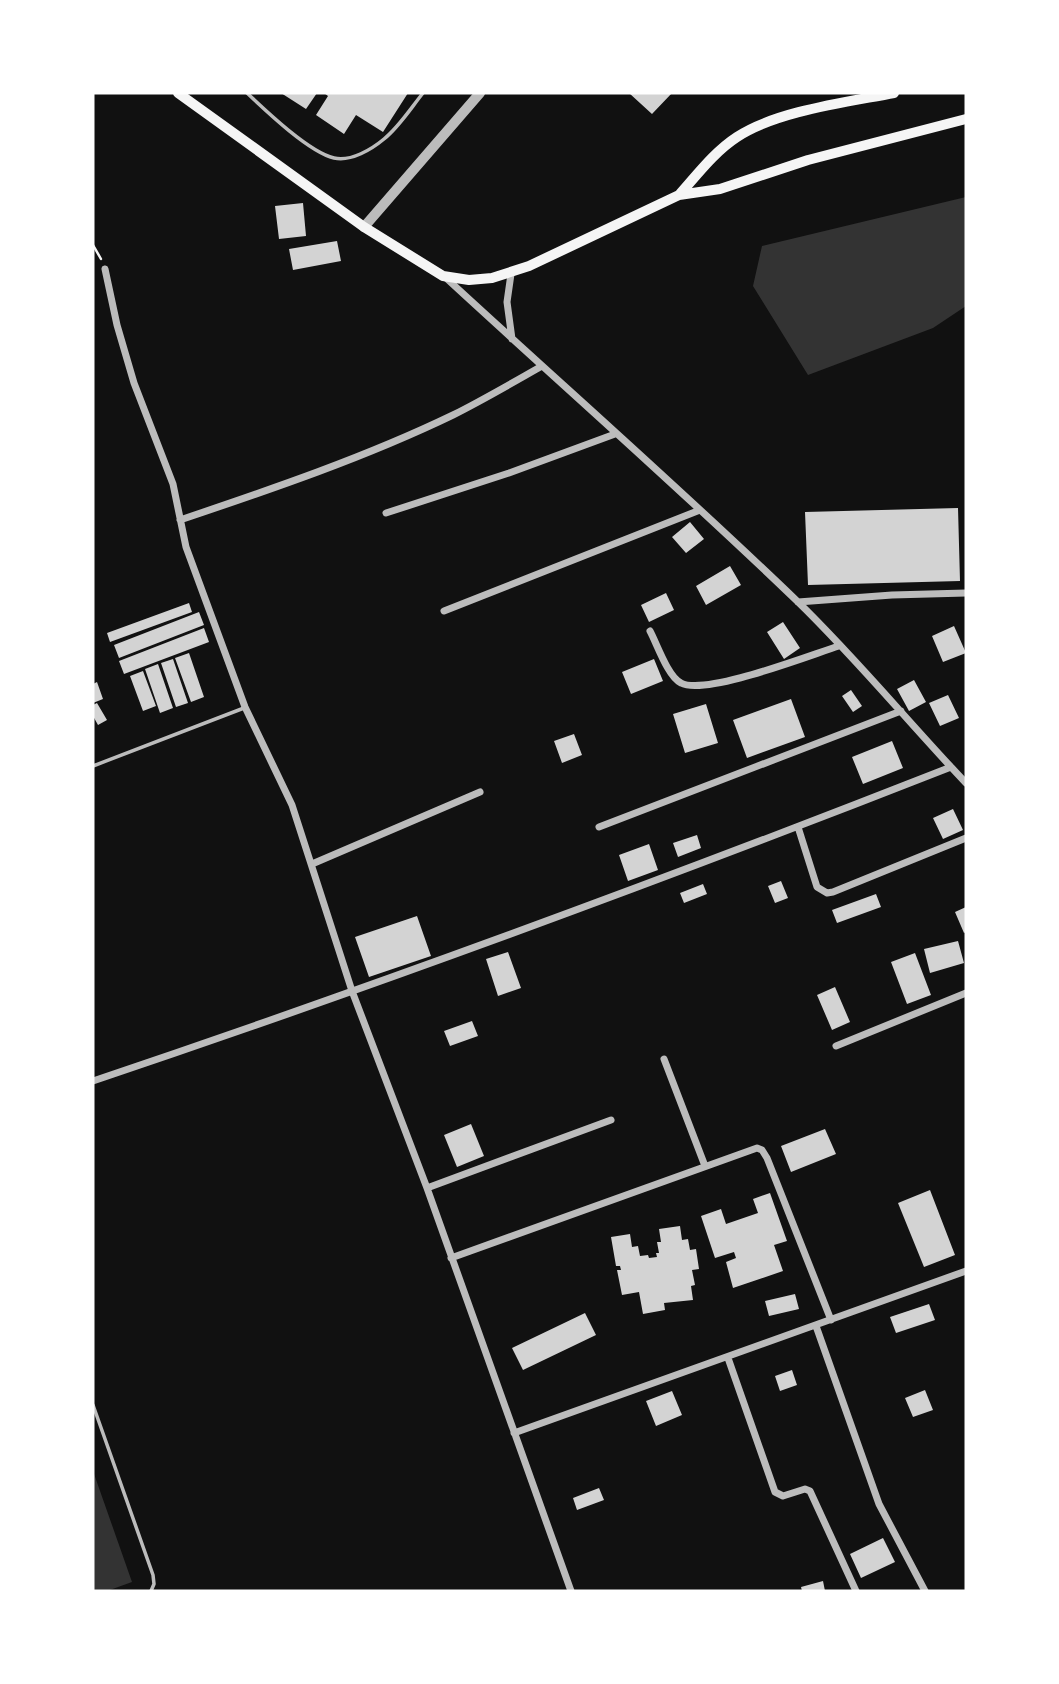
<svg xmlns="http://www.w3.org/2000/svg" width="1059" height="1684" viewBox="0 0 1059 1684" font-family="'Public Sans',sans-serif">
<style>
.water{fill:#333}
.building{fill:#d3d3d3}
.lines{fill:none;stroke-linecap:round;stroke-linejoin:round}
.path{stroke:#f5f5f5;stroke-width:2.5}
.service{stroke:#bcbcbc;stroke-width:3.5}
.minor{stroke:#bcbcbc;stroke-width:7}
.tertiary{stroke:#bcbcbc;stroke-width:10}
.secondary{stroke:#f5f5f5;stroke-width:10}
</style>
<rect width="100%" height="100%" fill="#111"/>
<path class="water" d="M966 197V306L933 328 808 375 753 286 762 246Z
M93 1471 132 1582 107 1591H93Z"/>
<path class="building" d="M281 93H317L306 109Z
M324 93H408L383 132 356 115 344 134 316 115 328 96Z
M629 93H672L652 114Z
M303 203 306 236 279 239 275 206Z
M337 241 341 261 293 270 289 249Z
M958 508 960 581 808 585 805 512Z
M690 522 704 539 686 553 672 537Z
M730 566 741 585 706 605 696 586Z
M666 593 674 610 649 622 641 605Z
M189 603 192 612 110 642 107 633Z
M199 612 204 625 119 658 114 645Z
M783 622 800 648 784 659 767 632Z
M954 626 966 653 943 662 932 636Z
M204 628 209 642 124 674 119 661Z
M189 653 204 697 191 702 175 658Z
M173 659 188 703 176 707 161 663Z
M654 659 663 681 631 694 622 672Z
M158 664 173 708 160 713 145 669Z
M143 671 156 706 143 711 130 676Z
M914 680 926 702 909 711 897 689Z
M97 682 103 699 93 703V684Z
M851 690 862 706 853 712 842 696Z
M948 695 959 718 940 726 929 703Z
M791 699 805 737 747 758 733 720Z
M97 703 107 720 98 725 93 716V705Z
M706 704 718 743 685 753 673 714Z
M574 734 582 755 562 763 554 741Z
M892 741 903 768 863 784 852 757Z
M953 809 963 830 943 839 933 818Z
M697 835 701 848 678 857 673 843Z
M649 844 658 870 628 881 619 855Z
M781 881 788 898 775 903 768 886Z
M703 884 707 894 684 903 680 893Z
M876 894 881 907 837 923 832 910Z
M966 907V932L964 933 955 912Z
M417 916 431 956 369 977 355 937Z
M958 941 964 963 930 973 924 949Z
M508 952 521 988 498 996 486 959Z
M915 953 931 995 907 1004 891 962Z
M835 987 850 1022 832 1030 817 995Z
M472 1021 478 1036 450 1046 444 1031Z
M471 1124 484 1156 457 1167 444 1135Z
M825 1129 836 1154 791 1172 781 1146Z
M930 1190 955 1255 924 1267 898 1203Z
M770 1193 787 1241 774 1245 783 1271 733 1288 726 1262 736 1258 734 1252 715 1258 701 1216 721 1209 726 1224 758 1213 753 1199Z
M680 1226 682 1240 688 1239 690 1250 696 1249 699 1269 692 1270 695 1285 691 1286 693 1300 664 1303 665 1310 643 1314 639 1292 622 1295 617 1270H621L620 1266H616L611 1237 630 1234 632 1247 638 1246 640 1256 648 1255 649 1258 657 1257 656 1253H659L657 1242H661L659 1229Z
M795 1294 799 1309 769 1316 765 1301Z
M929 1304 935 1320 896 1333 890 1317Z
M585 1313 596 1335 523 1370 512 1348Z
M792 1370 797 1385 780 1391 775 1376Z
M925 1390 933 1410 913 1417 905 1398Z
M672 1391 682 1415 656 1426 646 1401Z
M599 1488 604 1500 577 1510 573 1498Z
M883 1538 895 1562 861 1578 850 1554Z
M823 1581 825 1591H802L801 1587Z"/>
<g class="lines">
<path class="path" d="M93 245 101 259"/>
<path class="service" d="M247 93C266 111 309 152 334 158 351 162 372 149 384 139 399 127 411 108 423 93
M93 766 244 708
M93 1405 153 1575 154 1584 151 1591"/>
<path class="minor" d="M105 269 117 325 134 383 173 484 186 547 245 707 292 805 352 991 427 1188 571 1591
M511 274 507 302 512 339
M445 277C562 385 682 490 797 601 856 658 909 723 966 783
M386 513 509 473 615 434
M180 520C272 489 366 457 453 415 483 400 512 383 542 366
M798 602 892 595 966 593
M444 611 700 510
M650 631C657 644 668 677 681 683 706 696 810 655 839 646
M599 827 901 711
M798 827 817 887 827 893 833 892 966 838
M312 864 480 792
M836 1046 966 993
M664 1059 705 1166
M93 1081C381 984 668 878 951 767
M427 1188 611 1120
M451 1258 757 1148 762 1150 767 1158 831 1320
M816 1326 879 1504 925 1591
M728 1358 775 1492 783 1496 805 1489 810 1491 856 1591
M514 1433 966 1271"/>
<path class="tertiary" d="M364 227 480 93"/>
<path class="secondary" d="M178 93 364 227 443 276 469 280 492 278 529 266 679 195 720 189 808 160 966 119
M679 195C697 175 714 152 737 137 776 111 848 102 894 93"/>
</g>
<rect width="1059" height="1684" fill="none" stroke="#ffffff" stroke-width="189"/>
</svg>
